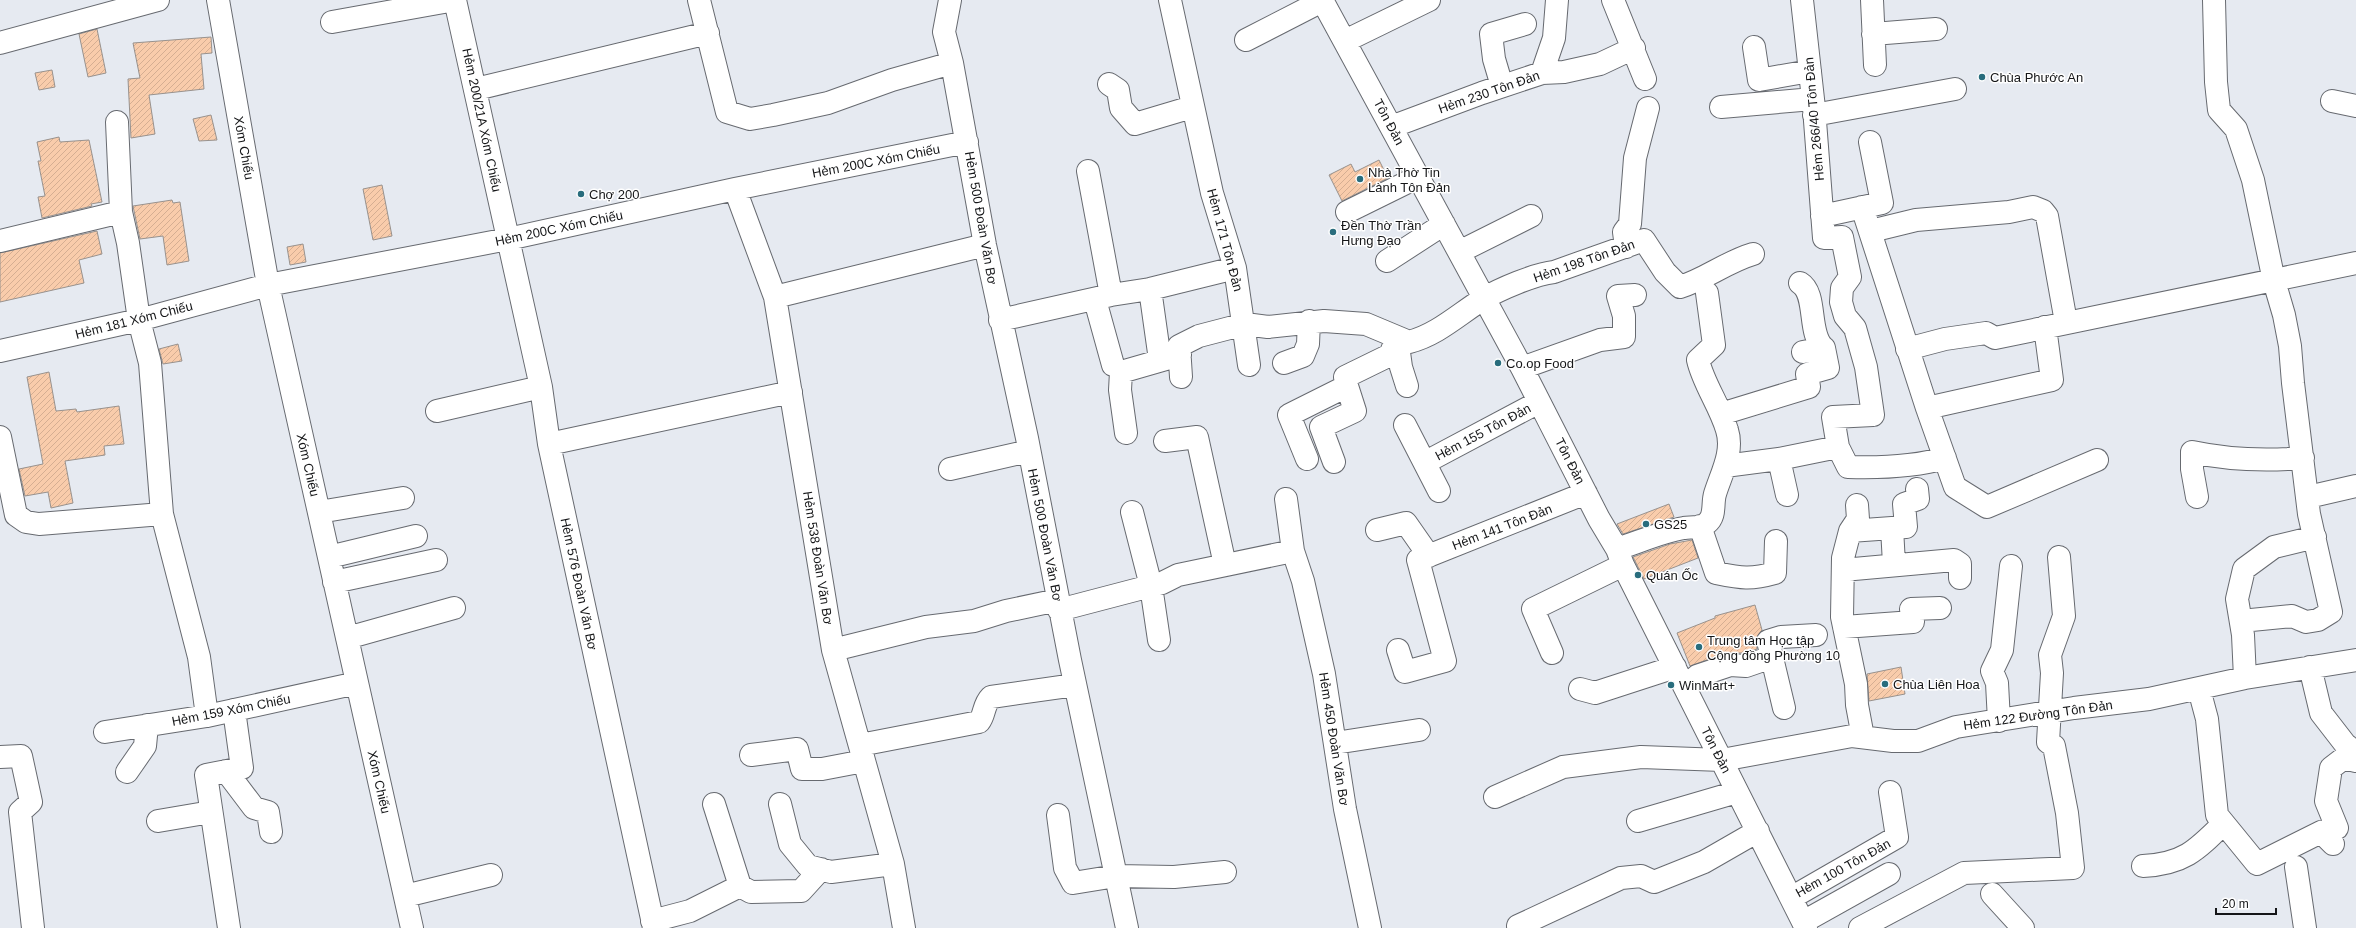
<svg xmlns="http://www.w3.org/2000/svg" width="2356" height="928" viewBox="0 0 2356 928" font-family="Arial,sans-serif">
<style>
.building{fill:url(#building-hatch);stroke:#98928e}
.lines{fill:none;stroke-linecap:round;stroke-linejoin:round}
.minor-casing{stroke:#676a70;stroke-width:24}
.minor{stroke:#fff;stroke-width:22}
.poi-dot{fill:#296d7d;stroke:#fff;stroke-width:1.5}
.labels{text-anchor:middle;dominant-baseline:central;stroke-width:3;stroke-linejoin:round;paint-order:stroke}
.poi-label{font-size:13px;fill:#151618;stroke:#fff;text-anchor:start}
.street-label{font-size:13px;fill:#151618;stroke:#fff}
</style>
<defs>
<pattern id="building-hatch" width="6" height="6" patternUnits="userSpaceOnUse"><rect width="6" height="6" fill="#f9ccab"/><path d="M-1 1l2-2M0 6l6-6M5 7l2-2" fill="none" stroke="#d5ae92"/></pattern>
</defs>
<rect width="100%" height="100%" fill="#e6eaf1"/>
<path class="building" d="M97 29 106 73 88 77 79 34Z
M211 37 212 53 201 54 204 89 149 95 155 134 131 138 128 79 140 78 133 43Z
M52 70 55 87 39 90 35 73Z
M211 115 217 140 199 141 193 119Z
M59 137 60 142 89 140 102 202 91 204 92 206 42 218 38 197 45 196 38 161H41L37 142Z
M1379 160 1388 178 1342 201 1329 175 1351 164 1355 172Z
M382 185 392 236 373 240 363 189Z
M172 200 173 203 180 202 189 261 167 265 163 236 140 239 133 206Z
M97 231 102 254 79 260 84 283 0 302V253Z
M303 244 306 262 290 265 287 247Z
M178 344 182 361 163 364 159 349Z
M49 372 56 411 76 409 77 412 119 406 124 444 104 446 105 455 65 461 73 503 51 508 48 492 25 496 19 469 43 464 27 377Z
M1669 504 1674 517 1623 534 1617 524Z
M1692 540 1698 558 1644 579 1633 557 1670 544Z
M1755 605 1762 630 1756 638 1757 649 1744 653H1726L1690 666 1677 633 1715 618V616Z
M1901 667 1905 694 1869 701 1867 674Z"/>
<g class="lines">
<defs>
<path id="minor" d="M218 0 268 285 412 928
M455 0 541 387 549 444 654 928
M699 0 727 112 750 119 773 115 828 103 892 80 952 63
M950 0 944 32 952 63 985 245 1027 438 1070 660 1127 928
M1170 0 1212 193 1235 268 1249 365
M1322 0 1522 368 1599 519 1617 549 1623 565 1806 928
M1613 0 1645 79
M1802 0 1814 108 1824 238 1842 237 1850 277 1842 288 1841 302 1845 316 1855 328 1866 367 1873 415 1833 417 1838 447
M1872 0 1875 65
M2214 0 2216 82 2219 110 2236 129 2253 180 2274 281 2284 315 2290 346 2293 383 2309 514 2331 612 2318 620 2306 622 2292 616 2241 621
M332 22 455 0
M1873 34 1936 29
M1246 40 1322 1
M1345 41 1429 0
M0 43 158 0
M1754 47 1759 80 1810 71
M1542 73 1554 38 1557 0
M1109 84 1118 90 1121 108 1135 124 1192 107
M1502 86 1494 59 1491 34 1525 24
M476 89 708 33
M2332 101 2356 106
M1721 107 1813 99
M1814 115 1955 89
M117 122 121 212
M1391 127 1482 93 1542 73 1564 72 1600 64 1634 48
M1088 171 1111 295
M735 189 775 297 833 650 893 864 904 928
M1862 207 1927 408 1955 487 1987 507 2097 460
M1347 212 1418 177
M1822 216 1882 203 1870 142
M1871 231 1916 220 2009 212 2033 207 2043 211 2047 216 2066 322
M0 241 121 212 128 243 139 320 150 363 162 514 199 657 207 716
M1626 247 1624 232 1630 224 1635 158 1648 108
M1459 252 1531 216
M1387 261 1444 224
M1800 283C1818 294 1807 335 1824 348
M1150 289 1160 360
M775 297 985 245
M1095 300 1113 365
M1000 320 1111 295 1150 289 1235 268
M1397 338 1401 367 1407 386
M1907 349 1945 339 1986 333 1995 338 2356 263
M0 351 139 320 268 285 508 239 735 189 967 142
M1284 363 1303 356 1308 344 1309 321
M1522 368 1600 340 1624 337V316L1618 296 1635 295
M1181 377 1179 346 1199 336 1245 324 1268 327 1324 321 1366 324 1409 342C1437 335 1459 314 1483 299 1500 289 1535 274 1554 272L1644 240 1665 272 1680 287C1706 279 1726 262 1753 254
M1927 408 2052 380 2045 327
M437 411 541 387
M1721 414 1809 387 1807 374 1828 368 1824 348 1803 352
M1405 425 1439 491
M1126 433 1120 390 1121 372 1180 355
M0 437 16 515 26 522 39 524 162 514
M1165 441 1197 437 1225 565
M549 444 791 392
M1307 459 1289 415 1347 386 1345 377 1390 355 1397 338
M1779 459 1787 495
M1334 462 1321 427 1355 411 1347 386
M1426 462 1539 402
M1725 466 1779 459 1838 447 1848 467C1881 468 1914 467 1945 458
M950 469 1029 451
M2197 497 2192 469V452C2229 460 2265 461 2303 458
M2308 497 2356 486
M1286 499 1293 551 1303 581 1324 674 1345 809 1370 928
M1857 505 1858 519 1850 531 1843 558 1842 617 1856 684 1857 705 1863 737
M319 512 403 498
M1132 512 1151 586 1159 640
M1700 526 1716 573C1741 578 1750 580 1775 573L1776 541
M1377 530 1406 523 1429 556
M1850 531 1892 528
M1617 549C1639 542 1661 532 1684 528 1691 527 1702 528 1707 523 1716 516 1712 504 1715 494 1721 474 1734 452 1727 430 1720 406 1703 383 1698 360L1714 345 1707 293
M329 557 416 536
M1894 564 1892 528 1906 527 1904 504 1918 499 1917 489
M1843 570 1954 560 1960 564V578
M334 582 436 560
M1059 610 1162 583 1178 575 1293 551
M1844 627 1913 622 1911 609 1940 608
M347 638 454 608
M833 650 926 627 974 621 1006 611 1058 600
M1398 650 1405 672 1445 661 1418 560 1586 493
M1552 653 1533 609 1623 565
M2310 667 2321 713 2345 744 2356 753
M2245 678 2243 635 2237 599 2244 569 2274 547 2315 537
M1685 687 1697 676 1730 665 1746 666 1772 657
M1580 689 1595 693 1675 667
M2199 689 2207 719 2217 815 2257 864 2321 832 2333 844
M1784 708 1768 641 1781 637 1816 635
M1999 721 1997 683 1992 671 2002 650 2011 566
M105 732 207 716 357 683
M1335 743 1419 730
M860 745 979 722C985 715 983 705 991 697L1075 685
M751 755 797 749 802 769H822L864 761
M0 757 21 756 31 802 20 812 33 928
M226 771 254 808 268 812 271 832
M127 772 145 746 147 725
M1495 797 1563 767 1641 757 1722 760 1852 736 1893 741H1918L1956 727 2074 708 2149 699 2245 678 2356 660
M780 804 790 844 808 866 831 872 893 864
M1058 815 1065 868 1073 883 1116 876 1174 877 1225 872
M158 821 211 812
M1638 821 1737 792
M2337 828 2326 801 2331 768 2344 758 2356 761
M2143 866C2183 864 2196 851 2223 824
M2296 867 2305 928
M740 886 751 892 801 891 821 869
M1992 894 2023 928
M405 896 491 875
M1791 898 1897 837 1890 792
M652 921 690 911 740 886 714 804
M1803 922 1889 874
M1518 926 1621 878 1641 876 1654 882 1704 862 1758 831
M229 928 206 775 242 768 234 710
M1860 928 1964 873 2073 868 2067 813 2054 746 2048 742 2052 673 2050 655 2064 616 2059 557"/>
</defs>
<use href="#minor" class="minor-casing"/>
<use href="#minor" class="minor"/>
</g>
<g class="poi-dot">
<circle cx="1982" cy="77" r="4"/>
<circle cx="1360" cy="179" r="4"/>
<circle cx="581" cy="194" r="4"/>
<circle cx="1333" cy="232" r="4"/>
<circle cx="1498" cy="363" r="4"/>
<circle cx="1646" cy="524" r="4"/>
<circle cx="1638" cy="575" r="4"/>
<circle cx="1699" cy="647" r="4"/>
<circle cx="1885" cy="684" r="4"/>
<circle cx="1671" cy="685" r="4"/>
</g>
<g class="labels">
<g class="poi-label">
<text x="1990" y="77">Chùa Phước An</text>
<text x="1368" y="172">Nhà Thờ Tin<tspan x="1368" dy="15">Lành Tôn Đản</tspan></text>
<text x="589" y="194">Chợ 200</text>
<text x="1341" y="225">Đền Thờ Trần<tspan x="1341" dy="15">Hưng Đạo</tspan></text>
<text x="1506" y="363">Co.op Food</text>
<text x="1654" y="524">GS25</text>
<text x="1646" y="575">Quán Ốc</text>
<text x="1707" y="640">Trung tâm Học tập<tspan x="1707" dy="15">Cộng đồng Phường 10</tspan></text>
<text x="1893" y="684">Chùa Liên Hoa</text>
<text x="1679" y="685">WinMart+</text>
</g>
<g class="street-label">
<text transform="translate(1489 92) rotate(-19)">Hẻm 230 Tôn Đản</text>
<text transform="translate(1814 119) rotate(-95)">Hẻm 266/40 Tôn Đản</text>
<text transform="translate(482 120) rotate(78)">Hẻm 200/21A Xóm Chiếu</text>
<text transform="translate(1389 122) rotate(62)">Tôn Đản</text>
<text transform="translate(244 148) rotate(80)">Xóm Chiếu</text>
<text transform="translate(876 161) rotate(-11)">Hẻm 200C Xóm Chiếu</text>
<text transform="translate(981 218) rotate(80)">Hẻm 500 Đoàn Văn Bơ</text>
<text transform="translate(559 228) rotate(-12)">Hẻm 200C Xóm Chiếu</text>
<text transform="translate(1225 240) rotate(75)">Hẻm 171 Tôn Đản</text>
<text transform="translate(1584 261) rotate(-19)">Hẻm 198 Tôn Đản</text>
<text transform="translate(134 320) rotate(-14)">Hẻm 181 Xóm Chiếu</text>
<text transform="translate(1483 432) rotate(-28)">Hẻm 155 Tôn Đản</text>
<text transform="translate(1570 461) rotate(63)">Tôn Đản</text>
<text transform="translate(308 465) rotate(77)">Xóm Chiếu</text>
<text transform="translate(1502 527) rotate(-21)">Hẻm 141 Tôn Đản</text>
<text transform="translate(1045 535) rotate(79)">Hẻm 500 Đoàn Văn Bơ</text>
<text transform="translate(818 558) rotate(81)">Hẻm 538 Đoàn Văn Bơ</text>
<text transform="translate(579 584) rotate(78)">Hẻm 576 Đoàn Văn Bơ</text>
<text transform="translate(231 710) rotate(-11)">Hẻm 159 Xóm Chiếu</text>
<text transform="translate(2038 715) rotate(-8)">Hẻm 122 Đường Tôn Đản</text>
<text transform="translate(1334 739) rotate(81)">Hẻm 450 Đoàn Văn Bơ</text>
<text transform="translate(1716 750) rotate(63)">Tôn Đản</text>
<text transform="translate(379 782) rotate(77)">Xóm Chiếu</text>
<text transform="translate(1843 868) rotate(-29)">Hẻm 100 Tôn Đản</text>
</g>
</g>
<path d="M2216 908v6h60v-6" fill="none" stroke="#151618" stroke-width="2"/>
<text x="2222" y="908" font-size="12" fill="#151618" stroke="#ffffff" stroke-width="3" paint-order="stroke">20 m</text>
</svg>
